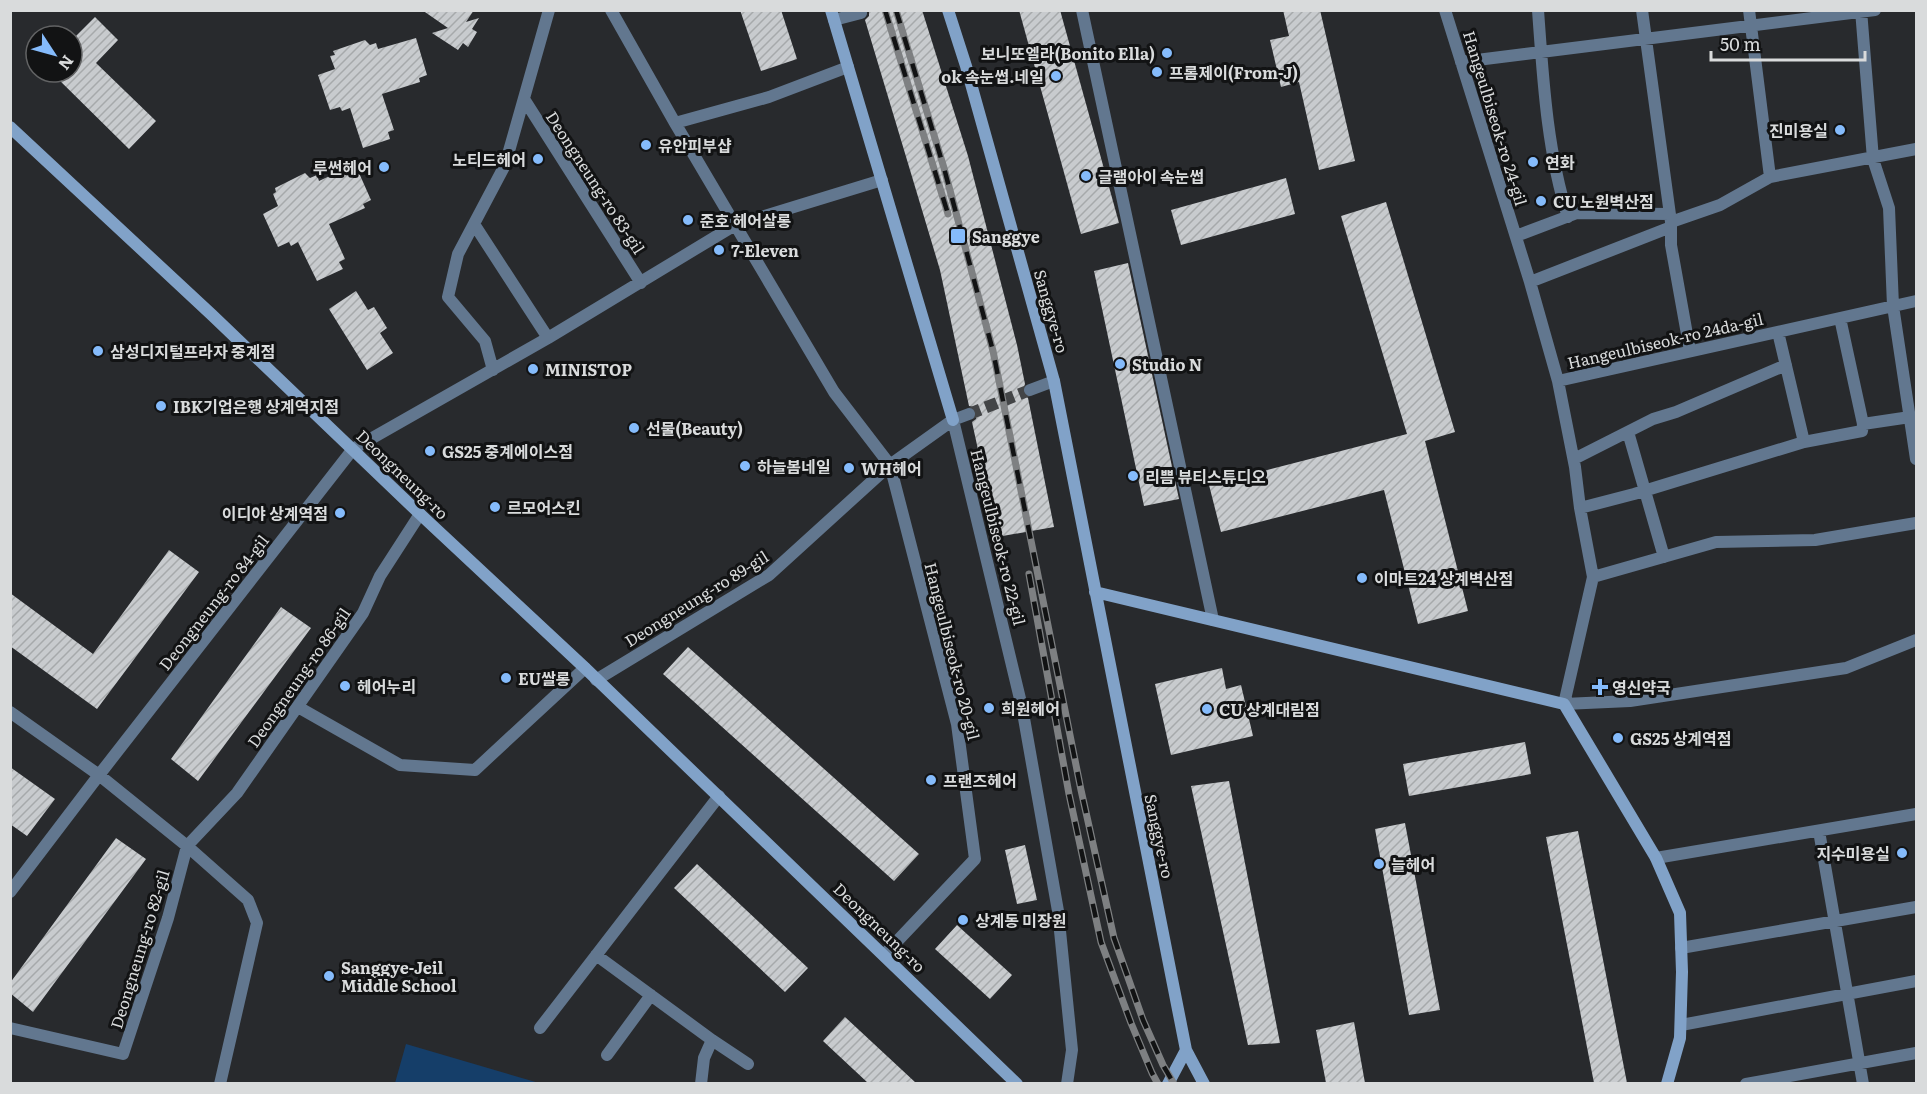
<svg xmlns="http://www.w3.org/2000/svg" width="1927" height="1094" viewBox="0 0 1927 1094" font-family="Literata,'Noto Sans KR',serif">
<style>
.grass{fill:#153e69}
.building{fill:url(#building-hatch)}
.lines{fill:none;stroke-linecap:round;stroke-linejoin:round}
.street-tunnel{stroke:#434547;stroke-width:12;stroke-dasharray:12 6;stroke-linecap:butt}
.street{stroke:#62778f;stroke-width:12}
.secondary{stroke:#81a2c8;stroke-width:12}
.rail-casing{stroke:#7e8082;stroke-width:7}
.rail{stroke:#121314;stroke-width:4.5;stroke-dasharray:14;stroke-linecap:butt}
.poi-dot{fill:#85bbfb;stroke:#121314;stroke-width:2}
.labels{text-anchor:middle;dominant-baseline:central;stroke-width:6;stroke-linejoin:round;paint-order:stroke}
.poi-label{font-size:16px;font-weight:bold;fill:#d9dbdc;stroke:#121314;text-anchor:start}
.street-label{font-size:16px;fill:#d9dbdc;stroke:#121314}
</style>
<defs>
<pattern id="building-hatch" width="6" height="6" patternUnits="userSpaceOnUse" patternTransform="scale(1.5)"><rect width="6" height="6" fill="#c8cbce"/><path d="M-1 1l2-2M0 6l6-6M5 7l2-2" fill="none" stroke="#a6a9ab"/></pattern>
</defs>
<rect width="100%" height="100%" fill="#282a2d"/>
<path class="grass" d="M406 1044 539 1083H395Z"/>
<path class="building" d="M422 10H474L466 22 479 18 472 29 477 32 468 47 463 43 458 50 432 33 448 28Z
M740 10H781L797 59 761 71Z
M869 10H922L968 156 1017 345 1025 384 1022 392 1028 398 1054 527 997 537 972 422 976 419 977 412 974 407 969 406 940 270 865 20 869 16Z
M1019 10H1060L1119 223 1081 234Z
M1283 10H1320L1355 161 1319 170 1299 82 1281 87 1270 40 1289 36Z
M95 17 118 40 96 63 156 121 129 149 51 72H72V40Z
M416 38 427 75 419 78 420 82 382 94 394 130 388 132 390 139 363 148 350 108 342 111 340 107 330 110 318 75 335 69 330 56 335 55 333 51 365 40 370 45 376 43 378 49Z
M355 164 371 200 363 204 365 208 329 224 345 259 339 262 343 269 317 281 298 242 291 246 289 242 278 247 263 214 278 206 273 194 276 192 275 188 305 173 310 178 317 175 319 181Z
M1286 178 1295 214 1181 245 1171 210Z
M1386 202 1455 432 1425 441 1468 611 1418 624 1384 490 1221 532 1209 485 1407 434 1341 216Z
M1128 263 1179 499 1144 506 1094 271Z
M356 291 368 310 374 307 387 328 380 333 393 353 367 370 329 309Z
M169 550 199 572 97 709 10 646V593L93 654Z
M281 607 311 628 198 781 171 759Z
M688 647 919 854 894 881 663 674Z
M1222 668 1226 689 1241 685 1253 736 1171 755 1155 684Z
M1525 742 1531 774 1409 796 1403 764Z
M10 767 55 799 27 836 10 824Z
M1229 781 1280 1043 1248 1045 1191 786Z
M1405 823 1440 1010 1409 1015 1375 829Z
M1578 831 1627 1083H1594L1546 837Z
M116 838 146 859 33 1012 10 993V983Z
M1025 845 1037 900 1017 904 1005 850Z
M697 864 808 968 785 992 674 888Z
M957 925 1012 975 990 999 935 949Z
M845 1017 916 1083H868L823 1041Z
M1354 1022 1365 1083H1326L1316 1030Z"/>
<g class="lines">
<path class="street-tunnel" d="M969 414 1030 390"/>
<path class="street" d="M611 10 675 123 834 392 890 465 957 724 975 859 885 954
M1082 10 1213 620
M1445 10 1530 282 1558 381 1575 467 1580 508 1593 577 1564 704 1630 701 1846 668 1916 640
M1538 10C1543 79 1547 151 1568 217
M1642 10 1671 222V245L1690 351
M1749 10 1770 177
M1861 10 1873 159 1889 208 1893 306 1916 459
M834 20 861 13
M1461 62 1875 10
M524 99 641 283
M675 123 769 97 848 67
M1671 222 1720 205 1770 177 1916 149
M474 224 548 338
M1516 236 1577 213 1670 214
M1530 282 1671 227
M1778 332 1804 442
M493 370 485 341 448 297 458 254 505 165 549 10
M1558 381 1916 301
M1030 390 1054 381
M953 420 1022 707 1058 911 1072 1050 1067 1084
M1863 424 1910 417
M1628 432 1664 557
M1574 459 1653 419 1676 412 1786 365
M1580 508 1634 494 1804 442 1862 431 1863 424 1840 318
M1593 577 1716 542 1815 540 1916 523
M596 680 769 575 890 465 953 420 969 414
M298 707 400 765 475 770 585 668
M10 712 99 775 187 846 248 900 257 923 220 1084
M1819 831 1863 1084
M1656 858 1916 814
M10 892 99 775 353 449 548 338 735 225 882 180
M1681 948 1916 907
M596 955 712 1040 748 1064
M1681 1025 1916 981
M10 1028 123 1054 168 918 187 846 237 793 363 613 380 576 420 514
M540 1028 719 796
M607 1055 651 995
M701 1084 704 1058 712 1040
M1746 1084 1916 1053"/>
<path class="secondary" d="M831 10 953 420
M948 10 966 66 1054 381 1186 1050 1204 1084
M10 127 212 315 420 514 585 668 1017 1084
M1095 592 1564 704 1656 858 1680 913 1682 972 1680 1038 1667 1084
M1168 1084 1186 1050"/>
<defs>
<path id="rail" d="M885 10 948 214
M896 10 944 168 993 351 1081 790 1114 938 1143 1020 1163 1065 1174 1084
M1029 574 1069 794 1101 942 1131 1023 1152 1073 1158 1084"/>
</defs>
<use href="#rail" class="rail-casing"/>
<use href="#rail" class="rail"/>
</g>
<g class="poi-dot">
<circle cx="1167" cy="53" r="6"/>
<circle cx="1157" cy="72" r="6"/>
<circle cx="1056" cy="76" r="6"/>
<circle cx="1840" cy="130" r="6"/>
<circle cx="646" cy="145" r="6"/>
<circle cx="538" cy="159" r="6"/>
<circle cx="1533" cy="162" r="6"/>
<circle cx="384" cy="167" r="6"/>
<circle cx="1086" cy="176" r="6"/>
<circle cx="1541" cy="201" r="6"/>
<circle cx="688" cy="220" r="6"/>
<rect x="950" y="228" width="16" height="16" rx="3"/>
<circle cx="719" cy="250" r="6"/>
<circle cx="98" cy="351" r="6"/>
<circle cx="1120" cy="364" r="6"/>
<circle cx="533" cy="369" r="6"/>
<circle cx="161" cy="406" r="6"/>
<circle cx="634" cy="428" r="6"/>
<circle cx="430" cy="451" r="6"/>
<circle cx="745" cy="466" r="6"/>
<circle cx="849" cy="468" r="6"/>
<circle cx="1133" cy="476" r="6"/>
<circle cx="495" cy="507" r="6"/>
<circle cx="340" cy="513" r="6"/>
<circle cx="1362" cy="578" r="6"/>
<circle cx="506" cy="678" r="6"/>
<circle cx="345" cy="686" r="6"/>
<path d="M1597 678h6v6h6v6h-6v6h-6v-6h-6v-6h6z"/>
<circle cx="989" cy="708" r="6"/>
<circle cx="1207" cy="709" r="6"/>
<circle cx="1618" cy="738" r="6"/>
<circle cx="931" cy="780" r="6"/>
<circle cx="1902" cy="853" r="6"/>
<circle cx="1379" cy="864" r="6"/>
<circle cx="963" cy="920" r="6"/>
<circle cx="329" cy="976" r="6"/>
</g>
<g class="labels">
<g class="poi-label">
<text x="1155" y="53" text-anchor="end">보니또엘라(Bonito Ella)</text>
<text x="1169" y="72">프롬제이(From-J)</text>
<text x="1044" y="76" text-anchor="end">ok 속눈썹.네일</text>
<text x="1828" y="130" text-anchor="end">진미용실</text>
<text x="658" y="145">유안피부샵</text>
<text x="526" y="159" text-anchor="end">노티드헤어</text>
<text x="1545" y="162">연화</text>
<text x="372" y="167" text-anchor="end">루썬헤어</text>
<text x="1098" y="176">글램아이 속눈썹</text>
<text x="1553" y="201">CU 노원벽산점</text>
<text x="700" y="220">준호 헤어살롱</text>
<text x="972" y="236">Sanggye</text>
<text x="731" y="250">7-Eleven</text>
<text x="110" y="351">삼성디지털프라자 중계점</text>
<text x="1132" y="364">Studio N</text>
<text x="545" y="369">MINISTOP</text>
<text x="173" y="406">IBK기업은행 상계역지점</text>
<text x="646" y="428">선물(Beauty)</text>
<text x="442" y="451">GS25 중계에이스점</text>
<text x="757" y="466">하늘봄네일</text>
<text x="861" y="468">WH헤어</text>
<text x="1145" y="476">리쁨 뷰티스튜디오</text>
<text x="507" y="507">르모어스킨</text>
<text x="328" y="513" text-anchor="end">이디야 상계역점</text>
<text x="1374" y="578">이마트24 상계벽산점</text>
<text x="518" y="678">EU쌀롱</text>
<text x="357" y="686">헤어누리</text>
<text x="1612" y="687">영신약국</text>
<text x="1001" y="708">희원헤어</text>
<text x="1219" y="709">CU 상계대림점</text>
<text x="1630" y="738">GS25 상계역점</text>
<text x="943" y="780">프랜즈헤어</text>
<text x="1890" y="853" text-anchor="end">지수미용실</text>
<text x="1391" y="864">늘헤어</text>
<text x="975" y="920">상계동 미장원</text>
<text x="341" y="967">Sanggye-Jeil<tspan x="341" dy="18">Middle School</tspan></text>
</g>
<g class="street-label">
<text transform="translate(1496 118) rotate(73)">Hangeulbiseok-ro 24-gil</text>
<text transform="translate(596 182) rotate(57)">Deongneung-ro 83-gil</text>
<text transform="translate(1052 311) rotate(74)">Sanggye-ro</text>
<text transform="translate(1665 340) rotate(-13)">Hangeulbiseok-ro 24da-gil</text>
<text transform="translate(403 474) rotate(44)">Deongneung-ro</text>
<text transform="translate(999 537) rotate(76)">Hangeulbiseok-ro 22-gil</text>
<text transform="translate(696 598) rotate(-32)">Deongneung-ro 89-gil</text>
<text transform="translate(213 602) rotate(-52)">Deongneung-ro 84-gil</text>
<text transform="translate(953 651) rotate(76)">Hangeulbiseok-ro 20-gil</text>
<text transform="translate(298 677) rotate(-55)">Deongneung-ro 86-gil</text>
<text transform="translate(1160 836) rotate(78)">Sanggye-ro</text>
<text transform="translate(880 927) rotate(44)">Deongneung-ro</text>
<text transform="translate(139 949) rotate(-73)">Deongneung-ro 82-gil</text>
</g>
</g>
<rect width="1927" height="1094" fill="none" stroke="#d9dbdc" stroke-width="24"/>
<g transform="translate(54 54) rotate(126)"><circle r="28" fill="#121314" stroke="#626364" stroke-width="1.5"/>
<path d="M0-4.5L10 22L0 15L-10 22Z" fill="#85bbfb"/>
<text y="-9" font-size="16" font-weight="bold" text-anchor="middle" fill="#d9dbdc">N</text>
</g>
<path d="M1711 51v9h154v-9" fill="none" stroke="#d9dbdc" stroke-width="3"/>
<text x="1720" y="51" font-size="18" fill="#d9dbdc" stroke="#121314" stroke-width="4.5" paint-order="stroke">50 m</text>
</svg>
